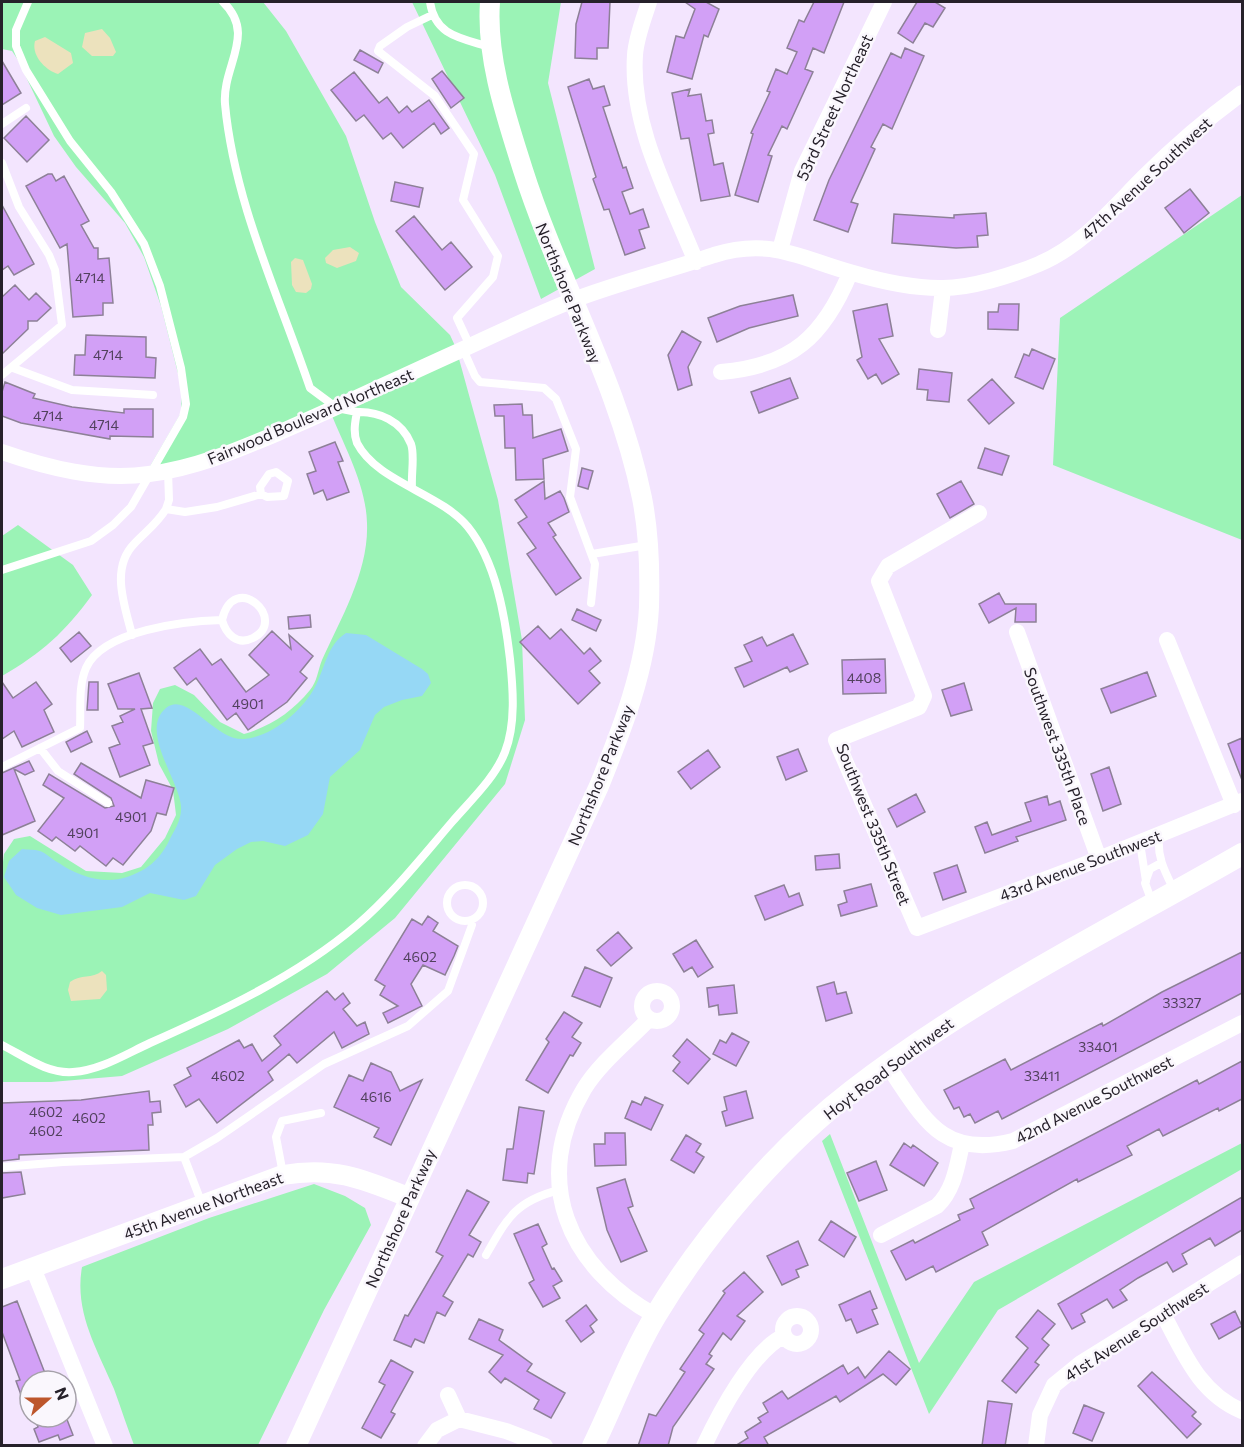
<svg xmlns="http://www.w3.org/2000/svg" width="1244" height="1447" viewBox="0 0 1244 1447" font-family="Commissioner,sans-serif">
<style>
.green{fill:#9bf3b6}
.sand{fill:#ece2bd}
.water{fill:#96d8f5}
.building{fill:#d2a0f6;stroke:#8d8097;stroke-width:1.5}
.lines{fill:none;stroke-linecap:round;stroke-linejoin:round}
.service{stroke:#fff;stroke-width:8}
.minor{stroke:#fff;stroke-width:16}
.tertiary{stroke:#fff;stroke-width:20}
.secondary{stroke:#fff;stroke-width:22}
.labels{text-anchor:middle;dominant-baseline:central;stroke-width:5;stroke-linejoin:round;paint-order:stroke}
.number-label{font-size:14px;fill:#51415d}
.street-label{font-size:16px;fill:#26212a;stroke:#faf7fd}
</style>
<rect width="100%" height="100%" fill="#f3e5fe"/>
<path class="green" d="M2 2H263L286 31 346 136 375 222 401 287 450 335 456 348 498 500 522 640 525 720 505 784 395 918 327 974 228 1029 122 1076 51 1082H2V870L4 854 14 839 30 836 86 871 122 873 141 867 165 838 176 815 173 790 159 764 151 731 153 703 160 689 175 685 194 695 220 722 244 734C271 726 292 712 310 690 317 682 318 670 322 660 341 618 369 571 367 523 366 484 344 446 330 411L145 475 181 413 182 389 161 306 144 257 125 223 76 167 54 136 18 60 12 51 2 49Z
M412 2H561L548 83 595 269 541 299 495 175Z
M1242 195V540L1053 465 1060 318Z
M18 525 73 565 92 595C65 632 42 653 2 676V536Z
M830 1134 919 1363 974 1282 1242 1143V1169L998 1310 929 1414 822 1141Z
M314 1184 345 1196 365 1208 371 1225 324 1310 258 1445H134C127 1427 121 1408 114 1389 97 1349 74 1312 82 1267L209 1218Z"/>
<path class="sand" d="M102 29 110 38 116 52 113 56H92L82 47 85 33Z
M45 37 71 53 73 63 58 74C45 70 31 55 35 41Z
M350 247 359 253 356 261 337 268 326 263 325 258 333 250Z
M295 258 303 260 312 284 311 289 306 293 296 292 292 285 291 262Z
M102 971 106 975 107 990 100 999 71 1001 68 990 70 982C81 974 92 979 102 971Z"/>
<path class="water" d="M346 633 366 635 422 669 428 674 431 683 422 696 402 700 384 707 375 715 360 750 330 777 323 814 308 835 285 846 263 841 251 842 237 849 215 865 196 896 184 900 150 893 122 907 61 915 37 908 16 895 4 877 9 861 22 849C27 850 34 849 40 851 46 853 53 860 59 863 77 876 105 885 127 877 147 870 158 861 168 843 174 830 182 821 181 806 179 780 139 730 166 708 187 690 215 741 244 739 272 737 303 710 315 687 325 668 327 645 346 633Z"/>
<path class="building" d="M582 2H610L608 48H597V59L575 58 576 24Z
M685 2H706L719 9 708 37 704 35 692 79 667 72 676 36 684 38 695 9Z
M814 2H844L824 53 813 48 805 69 813 72 787 129 782 126 768 155 772 156 758 202 735 195 753 134 751 133 770 92 767 91 776 69 787 74 797 52 787 48 799 20 804 22Z
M917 2H935L945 8 933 27 925 23 913 43 898 33Z
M905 48 924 56 892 129 883 124 871 147 875 149 851 202 858 204 848 232 814 220 829 180 891 53 901 58Z
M360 50 383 63 378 73 354 60Z
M2 61 21 93 2 105Z
M442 71 464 98 451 108 432 79Z
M354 72 379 103 387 97 399 113 407 106 412 112 429 100 449 128 441 134 434 123 403 148 391 133 383 139 364 115 356 121 331 90Z
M589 79 593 89 604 86 610 105 603 107 623 168 626 167 633 188 622 192 630 214 643 209 649 227 639 230 645 248 625 255 609 209 604 210 593 179 596 177 568 87Z
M690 89 688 96 701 94 706 121 712 120 714 133 708 134 714 165 723 163 730 196 701 201 689 138 681 139 672 93Z
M26 116 49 140 27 162 4 138Z
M48 174H52L56 181 64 176 89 221 81 225 94 248H98V259L109 258 113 303H103V315L73 317 67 244 60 248 26 186Z
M395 182 423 188 419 207 391 201Z
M1190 189 1209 213 1184 233 1165 208Z
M2 205 34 264 14 275 8 266 2 270Z
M986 213 988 235 977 236 978 247 956 248 892 243 894 214 954 218V215Z
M414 216 442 250 451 242 472 267 445 290 396 231Z
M15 285 29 300 36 293 51 308 37 321H28V329L2 354V297Z
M793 295 798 316 749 328 717 342 708 318 740 306Z
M887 304 893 336 879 339 899 374 882 384 876 374 868 379 857 360 862 357 853 311Z
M999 304H1019L1018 330 988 329V312H998Z
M682 331 701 342 688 367 692 385 678 390 668 355Z
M86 335 146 337V357L156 358 155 378 74 375 75 355H85Z
M1032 349 1055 359 1043 389 1015 377 1024 354 1029 356Z
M919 369 952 373 949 402 927 400 928 390 917 389Z
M790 378 798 398 759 413 751 392Z
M992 379 1014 403 989 424 968 400Z
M5 382 35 394 33 398 72 407 124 413V409H153V437L110 436V439L21 423 2 416V392Z
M522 404 523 415H532L533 438 561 429 568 451 543 459 544 479 516 480 515 448H505L504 416H495L494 405Z
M335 442 343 461 338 462 349 492 327 500 323 490 314 494 307 474 316 471 309 452Z
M985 448 1009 456 1002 475 978 468Z
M582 468 593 471 588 489 578 486Z
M544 481 545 499 560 491 564 498 569 512 548 523 556 535 553 537 581 578 556 595 527 554 536 548 518 523 527 517 515 500Z
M961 481 974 504 950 518 937 494Z
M999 593 1005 604H1036V622H1015L1016 608 989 623 979 604Z
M577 609 601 620 596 631 572 620Z
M310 615 311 627 289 629 288 617Z
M538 626 550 639 561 629 584 654 590 648 601 661 589 671 600 683 578 704 520 642Z
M272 631 291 649 289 635 313 656 300 672 307 678 287 702 248 730 236 713 227 720 196 678 187 685 174 668 200 649 212 665 221 659 246 692 269 675 249 655Z
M79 632 91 646 71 662 60 648Z
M793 634 808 664 790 672 787 667 744 687 735 668 752 661 744 645 762 637 767 646Z
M885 659 886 693 843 694 842 660Z
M1147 672 1156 696 1111 713 1101 689Z
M139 673 152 708 141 709 153 743 143 746 150 765 120 777 109 748 120 744 112 726 123 722 120 716 135 709H118L108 684Z
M2 682 13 698 36 682 52 704 44 710 54 732 22 747 14 731 2 739Z
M89 682H98V710H87Z
M964 683 972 710 951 716 942 690Z
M87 731 92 742 71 752 66 742Z
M1242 738V780L1228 744Z
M798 749 807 771 786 780 777 757Z
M708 750 720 767 691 789 678 772Z
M29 761 34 771 25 775 14 769 35 821 2 835V773Z
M81 763 141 798 146 780 174 788 166 815 157 813 151 831 123 865 113 858 106 866 80 846 75 851 56 837 52 841 38 831 64 798 43 785 49 774 105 808 114 806 111 798 74 774Z
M1109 767 1121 804 1103 811 1091 774Z
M916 794 925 812 897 827 888 809Z
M1047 796 1049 805 1060 801 1066 820 1016 837 1018 841 985 853 975 827 987 822 992 835 1031 821 1025 803Z
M839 854 840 868 816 870 815 856Z
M957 865 966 892 943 900 934 873Z
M871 884 877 906 841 916 838 905 847 902 844 891Z
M784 885 789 897 799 893 803 905 765 920 755 896Z
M428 916 438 923 433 931 458 946 454 956 445 975 423 965 411 984 422 1006 388 1023 383 1013 398 1006 380 995 385 986 375 980 412 919 422 925Z
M618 932 632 948 611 966 597 950Z
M696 940 713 967 698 977 692 967 684 972 673 954Z
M1242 952V993L1002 1119 998 1111 975 1123 970 1114 964 1117 959 1107 954 1109 944 1090 1005 1059 1011 1070 1102 1023 1103 1026 1162 992Z
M585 967 612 978 600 1007 572 996Z
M834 982 837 994 846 992 852 1013 826 1021 817 987Z
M734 985 737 1013 719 1015 718 1005 709 1007 707 988Z
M327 991 335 1000 343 993 350 1003 343 1009 357 1026 365 1022 369 1034 342 1048 334 1032 297 1063 289 1054 268 1072 273 1080 217 1123 199 1099 186 1107 174 1085 191 1076 187 1068 239 1040 244 1048 252 1044 262 1061 281 1045 274 1036Z
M564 1012 582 1023 572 1037 581 1043 573 1056 570 1055 548 1093 526 1080 549 1042 546 1039Z
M732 1033 749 1042 736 1066 713 1054 720 1040 726 1043Z
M687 1039 710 1059 688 1084 673 1071 680 1062 673 1056Z
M1242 1061V1099L1219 1111 1218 1108 1163 1136 1159 1129 1127 1146 1132 1155 1078 1182 1077 1179 982 1232 988 1245 936 1272 933 1266 906 1280 891 1251 913 1240 915 1243 960 1220 958 1215 974 1208 970 1199 1197 1080 1199 1084Z
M371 1063 391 1072 400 1091 422 1080 391 1145 374 1137 379 1128 334 1107 349 1075 363 1081Z
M149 1091 150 1102 160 1101 161 1112 152 1113 153 1125H148L149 1150 19 1155V1159L2 1161V1103L81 1100Z
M746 1091 753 1118 726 1126 722 1112 727 1110 724 1097Z
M645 1097 663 1105 651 1130 625 1118 632 1101 641 1105Z
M519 1107 544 1111 534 1174 528 1173 527 1183 503 1180 507 1149H513Z
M605 1133H625L626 1165 595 1166 594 1144H605Z
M686 1135 701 1144 696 1152 704 1157 694 1173 671 1160Z
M904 1143 911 1148 913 1145 938 1163 924 1186 890 1165Z
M876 1161 887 1190 859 1201 847 1173Z
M21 1172 25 1194 2 1198V1173Z
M625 1179 633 1206 628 1208 647 1251 621 1262 607 1230 597 1188Z
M467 1190 489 1202 469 1235 481 1242 473 1257 468 1254 443 1296 453 1302 445 1316 437 1312 424 1343 415 1339 411 1347 394 1340 405 1315 408 1316 443 1256 436 1252Z
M1242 1197V1230L1215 1246 1210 1238 1182 1254 1187 1264 1173 1272 1167 1262 1138 1278 1120 1290 1127 1300 1113 1308 1107 1299 1081 1314 1085 1322 1072 1329 1058 1304Z
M831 1221 856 1237 844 1257 819 1240Z
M538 1224 547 1244 542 1247 552 1269 554 1268 562 1281 553 1286 560 1298 543 1307 529 1283 534 1280 514 1234Z
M798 1241 808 1265 796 1270 799 1277 782 1285 767 1256Z
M744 1272 763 1292 737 1316 745 1321 731 1340 723 1333 709 1354 712 1356 706 1364 714 1369 673 1427 668 1446H638L649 1414 656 1416 685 1372 680 1369 704 1334 699 1330 725 1293 723 1291Z
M870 1291 877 1308 872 1310 878 1324 857 1333 851 1319 846 1321 839 1305Z
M17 1301 48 1381H30L29 1417 16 1381 20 1380 2 1332V1307Z
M586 1305 597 1320 590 1326 594 1332 581 1342 566 1321Z
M1038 1310 1055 1324 1042 1339 1049 1345 1035 1362 1039 1365 1016 1393 1002 1381 1028 1348 1016 1337Z
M1235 1311 1242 1326 1219 1339 1211 1324Z
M479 1319 503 1330 499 1340 532 1364 527 1371 565 1393 551 1418 534 1409 539 1400 505 1378 501 1383 489 1372 503 1355 469 1339Z
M889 1351 910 1369 896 1385 883 1374 840 1402 836 1396 764 1437 769 1446H735L748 1438 745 1432 761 1422 758 1418 768 1412 763 1403 782 1391 788 1399 843 1365 848 1374 858 1367 865 1378Z
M391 1360 413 1372 391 1412 395 1414 381 1438 362 1428 385 1385 379 1382Z
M1152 1372 1196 1412 1192 1416 1201 1424 1187 1438 1138 1386Z
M988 1401 1012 1404 1005 1446H982Z
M1084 1405 1104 1413 1092 1441 1073 1433Z
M34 1417H66L73 1435 60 1440 58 1435 39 1442 34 1429 38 1427Z"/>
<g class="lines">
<path class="service" d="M430 2C435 36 461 38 490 47
M432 15 407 27 380 46 378 51 435 96 474 154 463 200 498 256 493 277 457 318 470 346
M2 124 26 108
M2 163 19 207 49 255 55 270 62 325 2 375
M463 349 475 376 480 382 544 388 556 399 576 449 570 497 595 564 591 603
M13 368 72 390 153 395
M357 412C378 411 402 421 411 444 415 455 411 474 412 487
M166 509 185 512 217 507 261 494 267 497 284 496 288 481 276 472 269 474 260 487 261 494
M592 554 647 545
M2 570 91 541 113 525 131 507 183 417 186 404 181 368 160 286 144 244 111 192 70 141 26 70 16 46V30L28 2
M132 635C125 606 110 569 134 544 145 532 157 524 166 509L169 500 168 471
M40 748 58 771 108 803
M2 767 80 728C81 709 78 687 86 668 103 630 185 621 222 620 226 634 237 646 253 638 289 620 234 569 222 620
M1159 835C1157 857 1164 870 1174 890
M1140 843 1146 881
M447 903a18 18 0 1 1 36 0a18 18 0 1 1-36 0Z
M1152 902 1145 883 1150 869 1161 863
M2 1045C24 1056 47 1074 73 1072 101 1070 126 1054 150 1043 222 1011 297 976 357 925 392 895 422 857 452 822 470 801 495 778 505 752 516 724 513 688 510 659 505 616 496 562 468 527 440 493 377 482 357 443 353 433 355 422 357 412L337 408 310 388C279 296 234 202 225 104 222 66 257 34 223 2
M184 1157 202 1204
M2 1167 63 1162 184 1157 217 1138 324 1064 408 1026 448 991 472 925 471 920
M283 1174 276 1137 282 1121 321 1113
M486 1255C507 1218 516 1201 559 1190"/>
<path class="minor" d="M649 2C644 18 636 38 635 55 630 126 670 197 696 262
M780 250 802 171 884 2
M938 330 943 289
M721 372C792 366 824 336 850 273
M2 452C48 468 99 481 149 474 197 468 240 449 285 430 343 405 401 377 459 351 496 334 533 316 571 301 617 283 667 271 714 255 772 237 801 259 853 273 880 281 912 288 940 288 969 289 1013 275 1039 264 1083 245 1111 210 1144 177 1174 147 1208 118 1242 93
M979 513 888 566 879 581 924 696 919 707 836 740 917 928 1099 859 1242 801
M1017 632 1099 859
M1167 640 1234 805
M642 1006a15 15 0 1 1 30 0a15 15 0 1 1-30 0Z
M649 1019C628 1041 600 1063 584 1089 530 1180 568 1268 656 1316
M888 1066C924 1118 941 1159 1013 1141L1242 1023
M881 1235 937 1206C954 1190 957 1166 962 1144
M33 1268 105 1446
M1163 1314C1184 1353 1199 1393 1242 1411
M783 1330a14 14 0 1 1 28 0a14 14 0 1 1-28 0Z
M448 1395 459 1419
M425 1446 437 1430 459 1419 506 1431 545 1446
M704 1446C719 1414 752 1351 784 1336
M1036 1446 1040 1415 1054 1385 1081 1363 1242 1263"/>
<path class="tertiary" d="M2 1279 283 1175C333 1166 363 1179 408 1197
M296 1446 599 786C622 729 646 669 649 607 650 573 649 533 642 498 619 384 558 280 523 170 506 116 486 58 490 2"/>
<path class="secondary" d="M593 1446C614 1403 631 1356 656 1315 704 1235 778 1148 852 1091 973 997 1110 930 1242 854"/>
</g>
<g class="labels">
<g class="number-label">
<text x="90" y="277">4714</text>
<text x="108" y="354">4714</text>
<text x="48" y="415">4714</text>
<text x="104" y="424">4714</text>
<text x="864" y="677">4408</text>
<text x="248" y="703">4901</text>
<text x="131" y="816">4901</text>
<text x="83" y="832">4901</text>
<text x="420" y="956">4602</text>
<text x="1182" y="1002">33327</text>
<text x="1098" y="1046">33401</text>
<text x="228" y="1075">4602</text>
<text x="1042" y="1075">33411</text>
<text x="376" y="1096">4616</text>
<text x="46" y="1111">4602</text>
<text x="89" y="1117">4602</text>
<text x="46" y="1130">4602</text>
</g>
<g class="street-label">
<text transform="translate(834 107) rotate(-65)">53rd Street Northeast</text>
<text transform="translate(1146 178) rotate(-43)">47th Avenue Southwest</text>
<text transform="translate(569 293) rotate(68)">Northshore Parkway</text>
<text transform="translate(310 416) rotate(-23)">Fairwood Boulevard Northeast</text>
<text transform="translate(1058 746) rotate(70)">Southwest 335th Place</text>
<text transform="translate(600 775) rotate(-68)">Northshore Parkway</text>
<text transform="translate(874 824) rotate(68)">Southwest 335th Street</text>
<text transform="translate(1080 865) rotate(-21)">43rd Avenue Southwest</text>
<text transform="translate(888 1068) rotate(-37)">Hoyt Road Southwest</text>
<text transform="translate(1094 1099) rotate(-27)">42nd Avenue Southwest</text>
<text transform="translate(203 1205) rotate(-20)">45th Avenue Northeast</text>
<text transform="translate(400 1218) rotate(-66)">Northshore Parkway</text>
<text transform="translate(1136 1331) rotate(-33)">41st Avenue Southwest</text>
</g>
</g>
<rect width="1244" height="1447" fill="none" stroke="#26212a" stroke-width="6"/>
<g transform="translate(48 1399) rotate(69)"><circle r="28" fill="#faf7fd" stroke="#a5a1a9" stroke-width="1.5"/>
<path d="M0-4.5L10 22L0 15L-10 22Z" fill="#bd562c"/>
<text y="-9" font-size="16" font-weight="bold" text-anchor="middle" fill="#26212a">N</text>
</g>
</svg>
